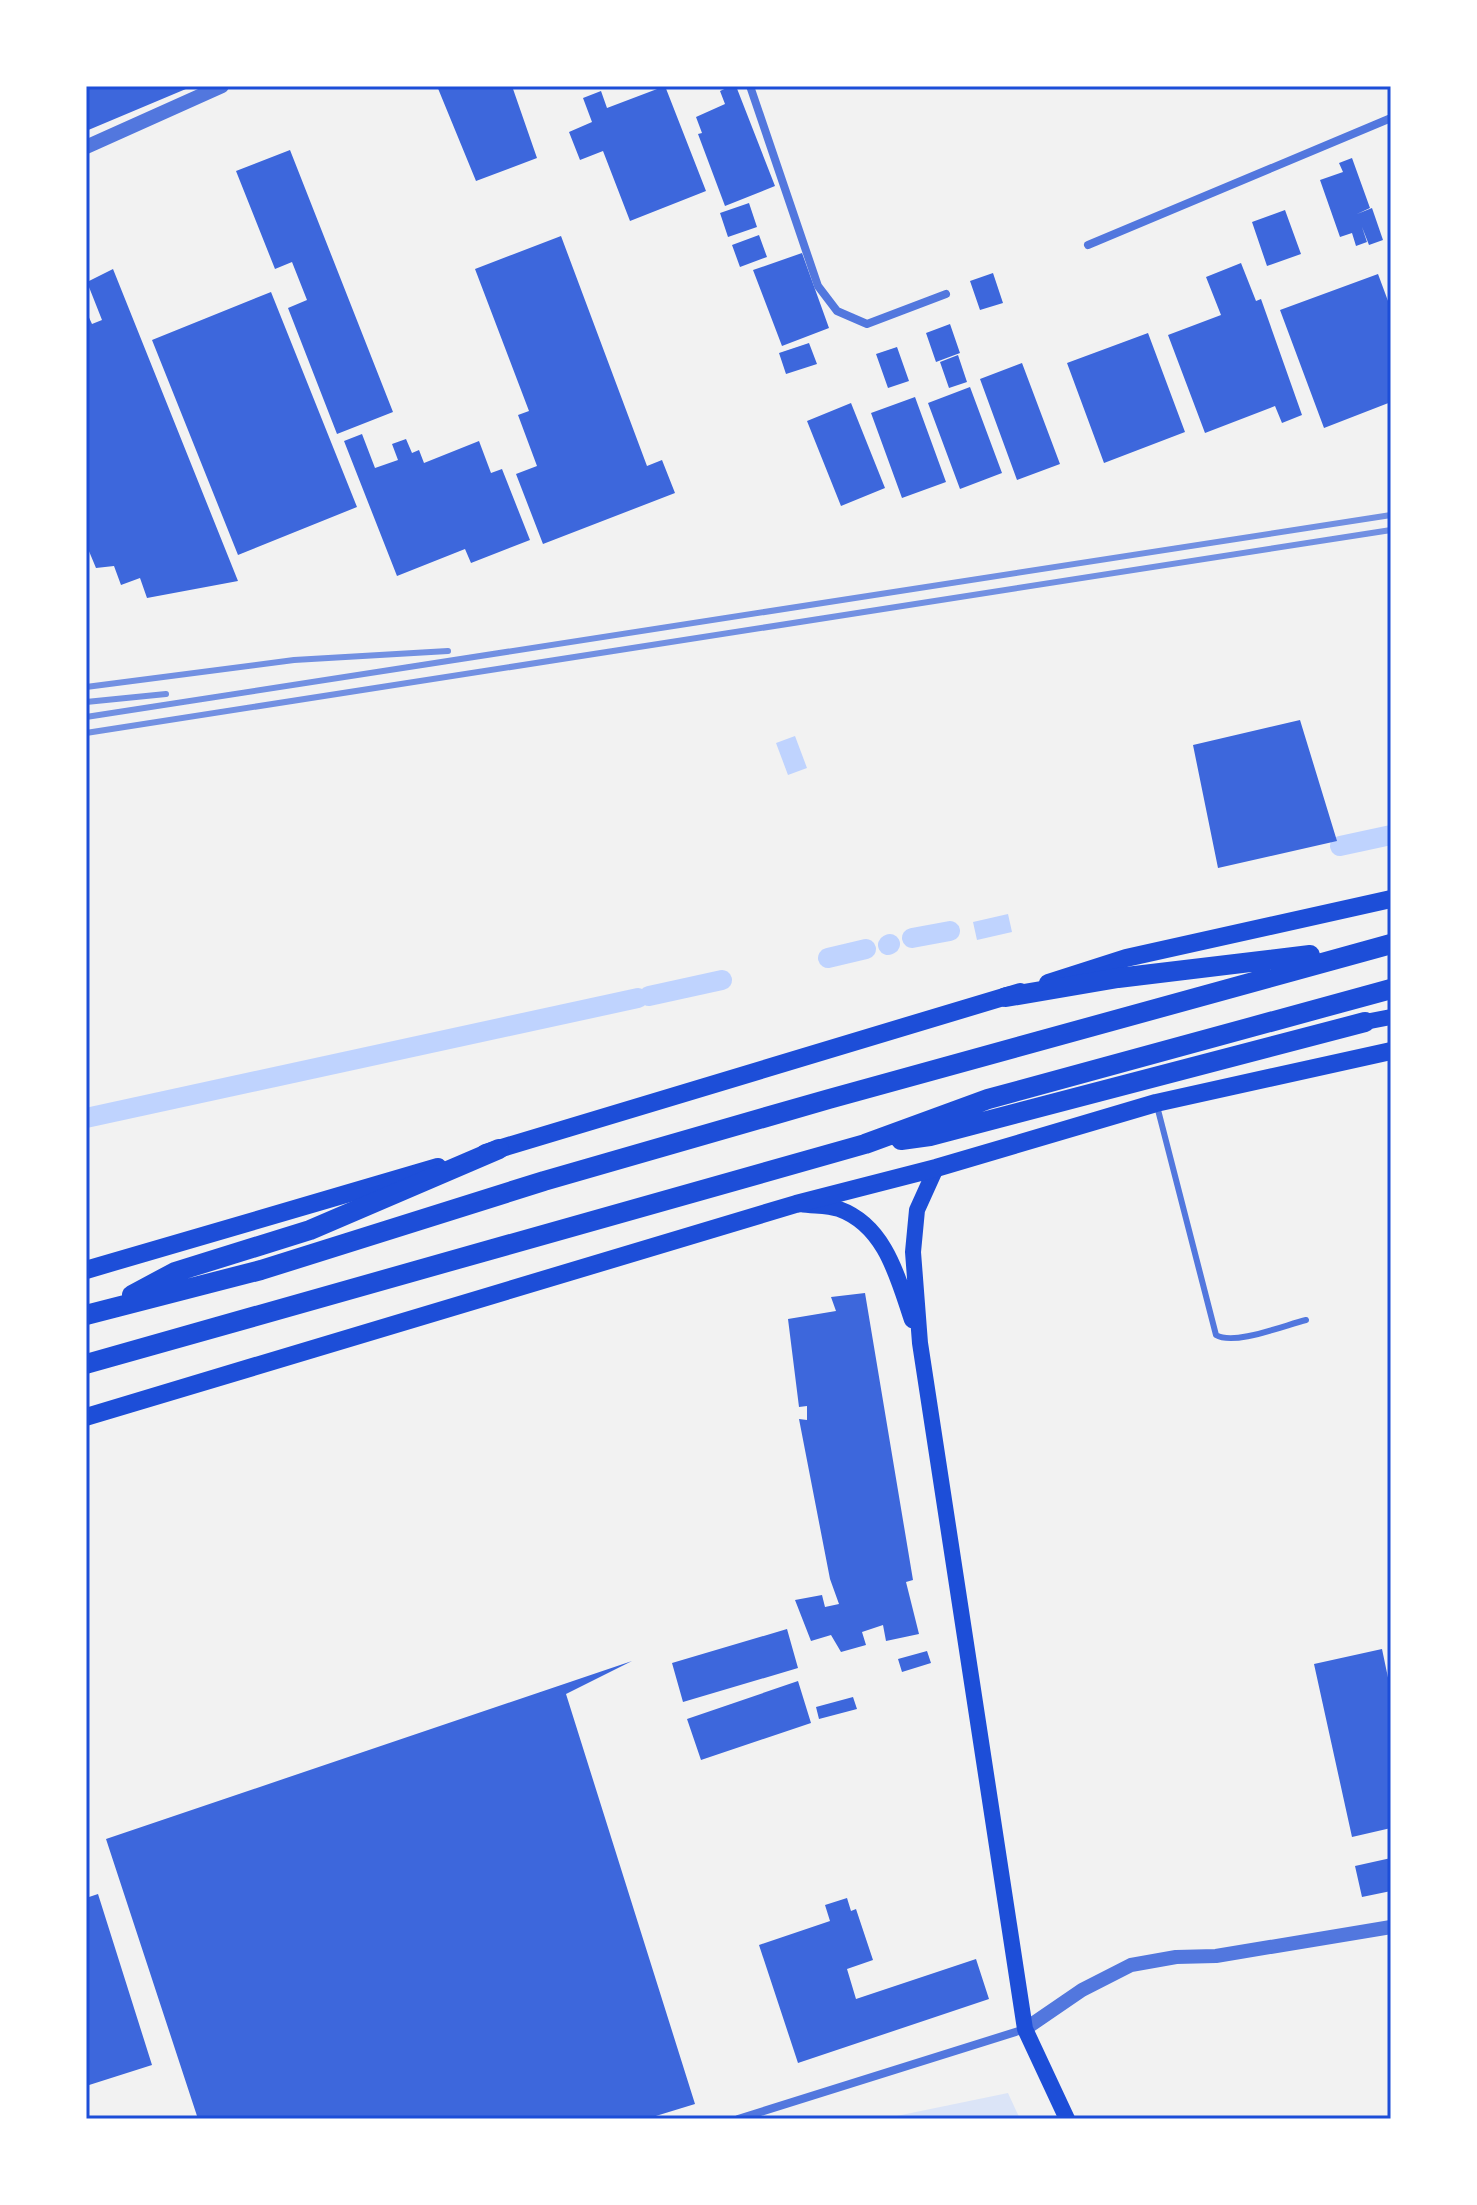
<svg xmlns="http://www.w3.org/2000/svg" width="1477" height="2205" viewBox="0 0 1477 2205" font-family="'Times New Roman',serif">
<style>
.green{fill:#dbe4f7}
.water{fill:#bfd3fe}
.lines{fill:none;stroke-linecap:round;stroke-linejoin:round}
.canal{stroke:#bfd3fe;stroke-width:20}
.building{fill:#3d67dc}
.service{stroke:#5277de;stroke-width:6}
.minor{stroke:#5277de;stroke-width:8}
.tertiary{stroke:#5277de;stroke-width:14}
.secondary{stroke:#1d4ed8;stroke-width:16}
.primary{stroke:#1d4ed8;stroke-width:18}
.trunk{stroke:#1d4ed8;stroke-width:20}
.rail{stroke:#7290e2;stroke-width:6}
.neatline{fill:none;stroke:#1d4ed8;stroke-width:3}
</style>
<rect width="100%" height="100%" fill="#f2f2f2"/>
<path class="green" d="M1008 2093 1020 2119H882Z"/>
<path class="water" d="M795 736 807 768 788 775 776 743Z
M1008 914 1012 932 977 940 973 922Z"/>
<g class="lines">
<path class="canal" d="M1340 846 1391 835
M912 938 950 931
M888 945 890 944
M828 958 866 949
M649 996 722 980
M86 1118 638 998"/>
</g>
<path class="building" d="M86 86H193L86 131Z
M437 86H512L537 158 476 181Z
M665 86 706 191 630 221 603 151 580 160 569 132 592 122 583 98 601 91 607 108Z
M731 86H736L775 186 725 206 698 134 702 133 696 117 725 104 720 91Z
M290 150 393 412 337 434 288 308 307 300 292 262 275 269 236 171Z
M1352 158 1370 208 1357 214 1372 208 1383 240 1369 245 1362 227 1367 242 1356 246 1352 233 1340 237 1320 180 1343 172 1339 163Z
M749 203 757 227 728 237 720 213Z
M1285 210 1301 254 1267 266 1252 222Z
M759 235 767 257 740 267 732 245Z
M561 236 647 466 662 460 675 493 543 544 516 474 537 466 518 415 529 411 475 269Z
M802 253 829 328 782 346 753 270Z
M1241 263 1256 301 1261 299 1302 415 1282 423 1275 406 1205 433 1168 335 1221 315 1206 277Z
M113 269 238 581 147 598 140 578 121 585 114 566 96 568 86 544V311L92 324 102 320 87 282Z
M993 273 1003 303 980 310 970 281Z
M1378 274 1391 309V402L1324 428 1280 310Z
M271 292 357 507 238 555 152 340Z
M950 324 960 353 936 362 926 333Z
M1148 333 1185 432 1104 463 1067 363Z
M809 343 817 364 786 374 779 353Z
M897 347 909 381 888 388 876 354Z
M958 355 967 382 949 388 940 362Z
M1022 363 1060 464 1017 480 980 379Z
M970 387 1002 473 960 489 928 403Z
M915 397 946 482 902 498 871 413Z
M851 403 885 488 841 506 807 421Z
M362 434 375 468 398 460 392 444 406 439 412 453 419 450 424 463 479 441 491 473 502 469 530 540 471 563 465 549 397 576 344 441Z
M1300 720 1337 841 1218 868 1193 745Z
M865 1293 913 1580 906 1582 919 1634 886 1641 883 1625 862 1632 866 1645 841 1652 831 1635 811 1641 795 1600 822 1595 825 1607 839 1604 830 1579 799 1419 807 1420V1406L799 1407 788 1319 836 1311 831 1297Z
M787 1629 798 1668 683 1702 672 1663Z
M1382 1649 1391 1692V1828L1352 1837 1314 1664Z
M927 1651 931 1663 902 1672 898 1659Z
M632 1661 566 1694 695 2104 646 2119H198L106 1839Z
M798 1681 811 1723 701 1760 687 1719Z
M853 1697 857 1709 819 1719 816 1707Z
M1391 1858V1891L1362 1897 1355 1866Z
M98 1894 152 2065 86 2086V1898Z
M847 1898 851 1911 856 1909 873 1960 847 1969 856 1999 976 1959 989 1999 798 2063 759 1945 830 1921 825 1905Z"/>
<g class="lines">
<path class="service" d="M1157 1106 1216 1335C1234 1346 1285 1325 1306 1320"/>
<path class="minor" d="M750 86 818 286 837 311 867 324 946 294
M1088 245 1391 118
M738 2119 1025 2029"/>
<path class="tertiary" d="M86 147 222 86
M1025 2029 1082 1990 1131 1965 1176 1957 1216 1956 1391 1927"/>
<path class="secondary" d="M1365 1022 1391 1017
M936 1168 917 1210 913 1252 920 1343 1025 2029 1067 2119
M801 1204C813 1206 828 1205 839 1209 886 1226 898 1279 912 1320"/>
<path class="primary" d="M1048 983 1126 958 1391 899
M485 1153 1020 992
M86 1270 438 1167
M86 1417 796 1204 936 1168 1156 1103 1391 1051"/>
<path class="trunk" d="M1006 997 1118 978 1310 955
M901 1140 930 1136 1365 1022
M132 1295 175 1272 310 1230 499 1149
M86 1315 261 1270 544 1181 829 1099 1391 944
M86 1364 865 1144 988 1099 1391 989"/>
<path class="rail" d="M86 687 294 660 448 651
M86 702 166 694
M86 717 1391 515
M86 733 1391 530"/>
</g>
<rect width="1477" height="2205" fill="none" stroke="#ffffff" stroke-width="176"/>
<rect x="88" y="88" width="1301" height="2029" class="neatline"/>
</svg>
